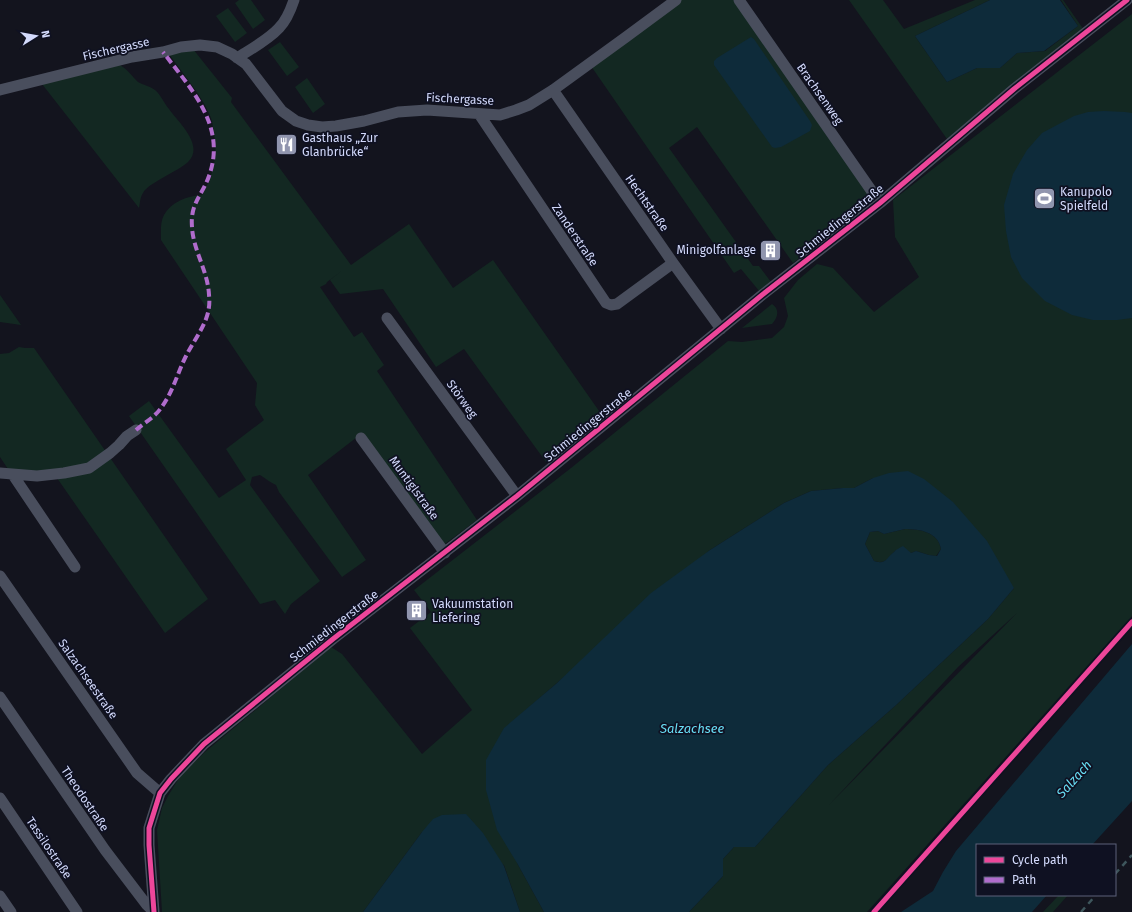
<svg xmlns="http://www.w3.org/2000/svg" width="1132" height="912" viewBox="0 0 1132 912" font-family="'Fira Sans',sans-serif">
<style>
.green{fill:#132822;fill-rule:evenodd}
.water{fill:#0e2b3a;fill-rule:evenodd}
.lines{fill:none;stroke-linecap:round;stroke-linejoin:round}
.minor{stroke:#494e5d;stroke-width:11}
.rail{stroke:#3e565c;stroke-width:2.5;stroke-dasharray:6 5;stroke-linecap:butt}
.quiet{stroke:#b06ccc;stroke-width:4;stroke-dasharray:8 4;stroke-linecap:butt}
.cycleway-casing{stroke:#0f1122;stroke-width:8}
.cycleway{stroke:#ed469a;stroke-width:5}
.labels{text-anchor:middle;dominant-baseline:central;stroke-width:3.5;stroke-linejoin:round;paint-order:stroke}
.street-label{font-size:12px;fill:#d3dafc;stroke:#0f1122}
.poi-label{font-size:12px;fill:#d3dafc;stroke:#0f1122;text-anchor:start}
.water-label{font-size:13px;font-style:italic;fill:#68def5;stroke:#0f1122}
</style>
<rect width="100%" height="100%" fill="#13141e"/>
<path class="green" d="M239 0H251L265 20 253 29 235 3Z
M680 0H736L871 196 870 202 860 212 793 263 697 127 669 148 753 266H759L771 282 760 292 741 269 734 273 591 66Z
M849 0H883L904 29 975 0H990L915 36 947 82 977 68H1000L1017 53 1045 51 1078 26 1061 0H1063L1084 30 947 139Z
M228 8 247 33 235 42 216 16Z
M1132 14V616L867 912H689L723 876V859L734 847H755L828 765 895 706 988 619 1014 588 873 478 854 488H843L811 491 784 503 710 550 504 729 517 863 544 912H520L504 865 422 832 363 912H162L157 830 162 808 168 796 181 775 205 752 331 647 342 654 422 754 472 710 410 628 431 612 414 590 571 468 728 341 742 342 772 338 784 327 788 316 784 298 798 280 817 264 833 268 874 312 919 277 895 237 893 200ZM1017 613 829 805 958 667Z
M280 42 299 67 287 76 268 50Z
M193 49 232 98 231 102 351 265 409 224 453 288 493 260 604 418 546 462 464 349 436 367 383 289 340 294 330 280 343 270 327 282 326 284 320 287 354 337 362 332 384 365 377 371 477 520 442 546 361 434 308 475 366 560 342 577 279 492 276 485C271 483 265 478 260 475L252 477 250 485 320 581 291 604 285 614 275 600 260 604 129 416 149 401 219 498 246 480 226 449 264 420 255 405 257 383 161 240C161 233 160 222 164 215 171 202 187 196 202 195 213 175 218 157 214 134 213 130 213 125 212 121 205 99 183 74 169 54Z
M120 65C127 69 132 76 138 82 143 85 150 86 155 90 161 95 164 103 169 109 178 122 205 145 188 162 177 172 148 183 143 193 140 197 140 204 139 208L42 84Z
M307 78 325 104 313 113 295 87Z
M0 295 21 325 0 322Z
M772 304C780 309 778 318 772 324L742 328Z
M19 347 25 348H34L208 599 165 633 57 478 10 472 0 457V354L9 353Z
M905 529C920 529 938 532 941 549L936 556 929 555 916 551 911 553 896 550C888 557 887 565 874 561L865 544 870 532 878 531 884 534Z
M1059 895H1068L1053 912H1043Z"/>
<path class="water" d="M990 0H1060L1078 26 1044 51 1017 53 1000 68H977L947 82 915 36Z
M751 37 754 39 810 121 812 125 810 131 781 147 775 148 772 147 714 65V61L717 58Z
M1104 111 1125 112 1132 113V318L1117 320H1093L1072 315 1045 301 1022 278 1011 257 1006 231 1004 205 1013 174 1027 150 1042 133 1074 116 1088 112Z
M908 471 924 479 953 502 987 541 1014 588 988 619 895 706 828 765 755 847H734L723 859V876L689 912H544L517 863 497 830 486 790V760L504 728 557 683 651 593 710 550 784 503 811 491 843 488H854L873 478 889 473ZM905 529C920 529 938 532 941 549L937 556 929 555 916 551 911 553 903 546C900 548 896 549 894 552 886 558 886 565 874 561L865 544 870 532 878 531 884 534Z
M1132 644V801L1092 845H977V895H1047L1032 912H901L933 891 943 872 956 851Z
M466 814 483 833 504 866 520 912H363L422 832 433 819 442 815Z"/>
<g class="lines">
<path class="minor" d="M739 0 880 203
M237 58C251 49 268 40 279 28 286 21 291 9 294 0
M0 90 132 57 163 52 181 47 200 45 217 47 232 54 246 64 282 111 296 121 308 125 322 127 336 126 364 121 398 112 427 110 500 115 516 110 529 105 553 90 626 37 676 0
M553 90 673 263 721 329
M479 114 606 303 611 305 617 304 673 263
M387 318 517 496
M361 438 445 553
M0 473 37 476 64 473 89 468 110 453 119 445 127 436 136 430
M13 475 75 567
M0 576 137 773 160 793
M0 697 105 850 146 904 154 912
M0 798 77 912
M0 896 11 912
M154 912 149 845V828L160 793 171 779 204 744 333 639 517 496 762 295 880 203 1014 89 1127 0"/>
<path class="rail" d="M1115 874 1132 855
M1081 912 1096 895"/>
<path class="quiet" d="M136 430C144 423 155 417 161 408 173 392 177 374 186 356 192 344 201 332 206 319 209 311 210 303 209 295 208 271 193 250 192 227 190 203 202 196 209 176 227 126 191 89 163 52"/>
<defs>
<path id="cycleway" d="M154 912 149 845V828L160 793 171 779 204 744 333 639 517 496 762 295 880 203 1014 89 1127 0
M874 912 1132 622"/>
</defs>
<use href="#cycleway" class="cycleway-casing"/>
<use href="#cycleway" class="cycleway"/>
</g>
<defs>
<symbol id="restaurant-square" viewBox="-11 -11 22 22"><rect x="-9" y="-9" width="18" height="18" rx="4" fill="#9095ae" stroke="#0f1122"/><path d="M-5-6h1v4h1v-4h1v4h1v-4h1v5L-1.5 .5V6h-2V.5L-5-1ZM5-6V6H3V1.5H1.5Q1.5-4 5-6Z" fill="#fff"/></symbol>
<symbol id="stadium-square" viewBox="-11 -11 22 22"><rect x="-9" y="-9" width="18" height="18" rx="4" fill="#9095ae" stroke="#0f1122"/><path d="M0-5a6.5 5 0 1 0 0 10a6.5 5 0 1 0 0-10ZM-3.5-1.8h7v3.6h-7Z" fill="#fff"/></symbol>
<symbol id="building-square" viewBox="-11 -11 22 22"><rect x="-9" y="-9" width="18" height="18" rx="4" fill="#9095ae" stroke="#0f1122"/><path d="M-4-6H4V6H1V3H-1V6H-4ZM-2.5-4.3h1.7v1.8h-1.7ZM.8-4.3h1.7v1.8H.8ZM-2.5-1h1.7V.8h-1.7ZM.8-1h1.7V.8H.8Z" fill="#fff"/></symbol>
</defs>
<g fill-rule="evenodd">
<use href="#restaurant-square" x="274" y="132" width="25" height="25"/>
<use href="#stadium-square" x="1032" y="186" width="25" height="25"/>
<use href="#building-square" x="758" y="238" width="25" height="25"/>
<use href="#building-square" x="404" y="598" width="25" height="25"/>
</g>
<g class="labels">
<g class="street-label">
<text transform="translate(116 49) rotate(-13)">Fischergasse</text>
<text transform="translate(820 94) rotate(55)">Brachsenweg</text>
<text transform="translate(460 99) rotate(3)">Fischergasse</text>
<text transform="translate(647 203) rotate(55)">Hechtstraße</text>
<text transform="translate(840 221) rotate(-39)">Schmiedingerstraße</text>
<text transform="translate(575 235) rotate(56)">Zanderstraße</text>
<text transform="translate(462 399) rotate(54)">Störweg</text>
<text transform="translate(588 425) rotate(-39)">Schmiedingerstraße</text>
<text transform="translate(414 488) rotate(54)">Muntiglstraße</text>
<text transform="translate(334 626) rotate(-38)">Schmiedingerstraße</text>
<text transform="translate(88 679) rotate(55)">Salzachseestraße</text>
<text transform="translate(85 799) rotate(56)">Theodostraße</text>
<text transform="translate(49 848) rotate(56)">Tassilostraße</text>
</g>
<g class="poi-label">
<text x="302" y="138">Gasthaus „Zur<tspan x="302" dy="14">Glanbrücke“</tspan></text>
<text x="1060" y="192">Kanupolo<tspan x="1060" dy="14">Spielfeld</tspan></text>
<text x="756" y="250" text-anchor="end">Minigolfanlage</text>
<text x="432" y="604">Vakuumstation<tspan x="432" dy="14">Liefering</tspan></text>
</g>
<g class="water-label">
<text x="692" y="728">Salzachsee</text>
<text transform="translate(1074 779) rotate(-48)">Salzach</text>
</g>
</g>
<rect x="976" y="844" width="140" height="52" fill="#0f1122" stroke="#5d6179"/>
<rect x="984" y="857" width="20" height="6" fill="#ed469a" stroke="#5d6179"/>
<text x="1012" y="864" font-size="12" fill="#d3dafc">Cycle path</text>
<rect x="984" y="877" width="20" height="6" fill="#b06ccc" stroke="#5d6179"/>
<text x="1012" y="884" font-size="12" fill="#d3dafc">Path</text>
<g transform="translate(36 36) rotate(79)" stroke="#0f1122" stroke-width="3" paint-order="stroke">
<path d="M0-3L7 15L0 10L-7 15Z" fill="#d3dafc"/>
<text y="-6" font-size="11" font-weight="bold" text-anchor="middle" fill="#d3dafc">N</text>
</g>
</svg>
